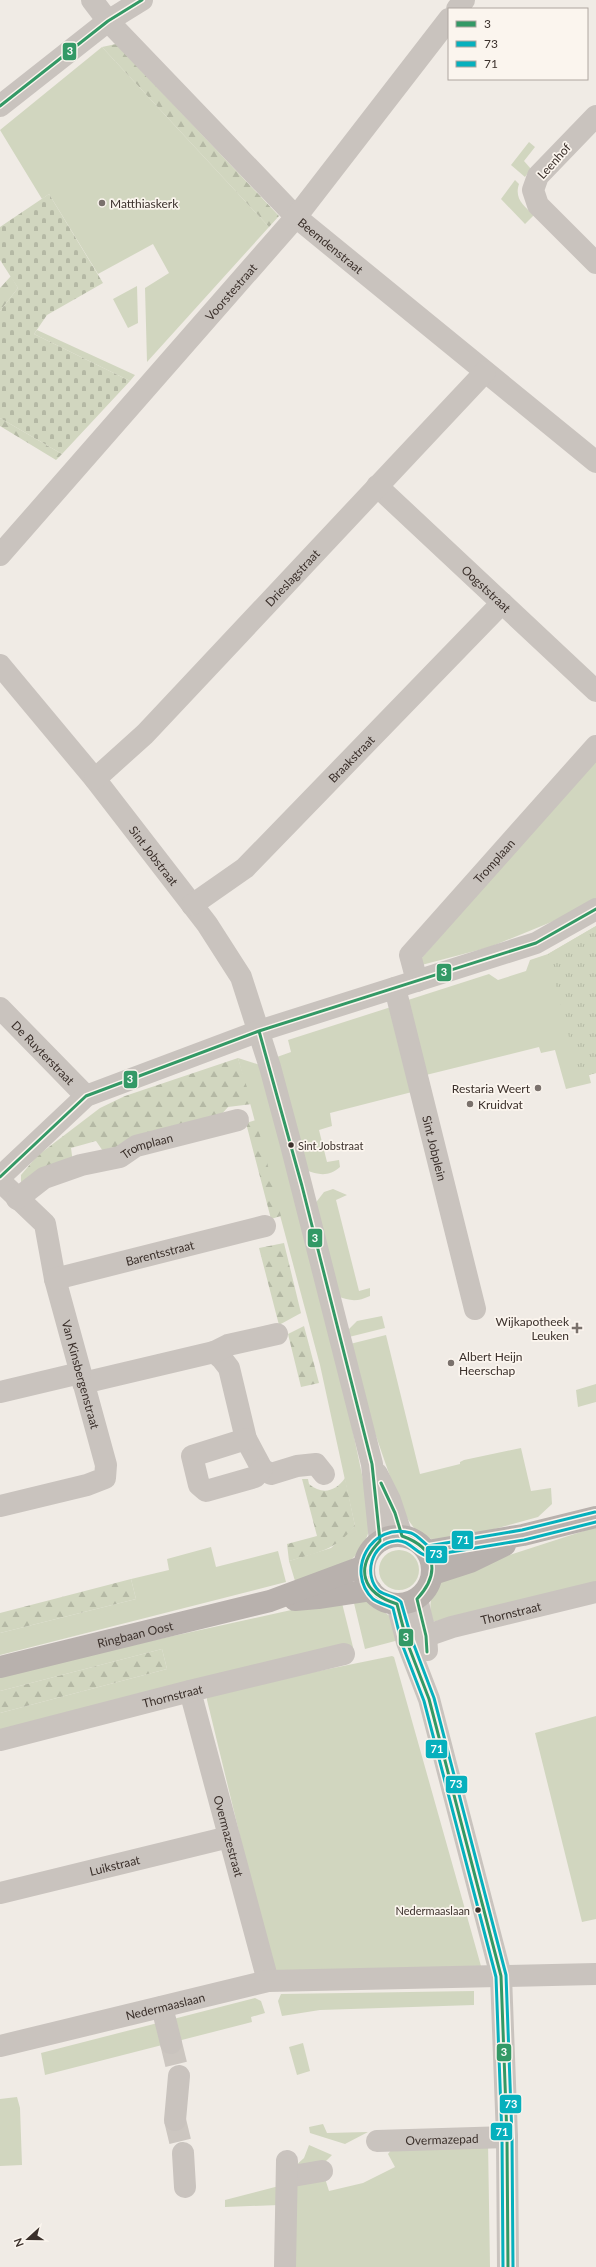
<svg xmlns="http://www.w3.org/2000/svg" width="596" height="2267" viewBox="0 0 596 2267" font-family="Lato,sans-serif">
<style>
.green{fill:#d1d6bf}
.forest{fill:url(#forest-firs)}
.cemetery{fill:url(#cemetery-stones)}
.park{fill:url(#park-tufts)}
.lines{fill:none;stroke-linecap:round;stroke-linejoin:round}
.minor-tunnel{stroke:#ccc6c0;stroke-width:22;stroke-dasharray:22 11;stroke-linecap:butt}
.minor{stroke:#c9c3be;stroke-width:22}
.major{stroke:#b8b1ad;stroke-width:22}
.bus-1-casing{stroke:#fbf5ee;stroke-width:6}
.bus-2-casing{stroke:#fbf5ee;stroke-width:6}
.bus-3-casing{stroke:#fbf5ee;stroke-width:6}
.bus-1{stroke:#396;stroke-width:3}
.bus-2{stroke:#06b0bd;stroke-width:3}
.bus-3{stroke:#06b0bd;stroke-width:3}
.poi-dot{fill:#7a716c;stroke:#fbf5ee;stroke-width:1.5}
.bus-dot{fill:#3b302b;stroke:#fbf5ee;stroke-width:1.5}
.labels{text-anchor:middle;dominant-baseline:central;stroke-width:3.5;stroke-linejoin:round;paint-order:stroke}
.bus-label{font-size:11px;fill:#3b302b;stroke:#fbf5ee;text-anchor:start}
.street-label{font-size:12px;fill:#3b302b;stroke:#fbf5ee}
.poi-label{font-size:12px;fill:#3b302b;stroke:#fbf5ee;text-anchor:start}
.line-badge{stroke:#fbf5ee;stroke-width:1.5}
.badge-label{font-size:11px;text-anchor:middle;font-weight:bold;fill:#fff}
</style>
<defs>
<pattern id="forest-firs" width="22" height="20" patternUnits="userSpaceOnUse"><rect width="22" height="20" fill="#d1d6bf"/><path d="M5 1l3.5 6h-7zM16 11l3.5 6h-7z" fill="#b4b8a4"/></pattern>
<pattern id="cemetery-stones" width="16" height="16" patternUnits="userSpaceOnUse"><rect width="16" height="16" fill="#d1d6bf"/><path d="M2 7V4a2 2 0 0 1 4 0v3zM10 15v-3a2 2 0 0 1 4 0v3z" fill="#b4b8a4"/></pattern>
<pattern id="park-tufts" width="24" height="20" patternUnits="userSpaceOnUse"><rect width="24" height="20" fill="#d1d6bf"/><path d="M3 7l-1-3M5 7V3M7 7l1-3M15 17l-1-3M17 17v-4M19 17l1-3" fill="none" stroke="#b4b8a4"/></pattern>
</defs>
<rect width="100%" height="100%" fill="#f0ebe5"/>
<path class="green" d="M102 47 269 227 147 362 145 288 169 273 153 244 98 274 49 194 42 199 0 130Z
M529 142 535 147 524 161 531 169 525 177 511 165Z
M515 180 519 184C514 199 524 206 534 215L525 224 501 199Z
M137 286 138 323 128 328 113 299Z
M37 330 135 375 130 381 34 334Z
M596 755V898L566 916 490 947 414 967Z
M596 926V1073L589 1075 591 1083 566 1089 555 1050 541 1053 539 1047 426 1075 408 1000 489 974 498 980 526 971 530 960 548 954Z
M391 1007 412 1092 330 1113 332 1126 319 1130 327 1162 339 1160 340 1167C329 1177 318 1175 306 1170L277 1057 291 1052 288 1040Z
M238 1058 260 1065 338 1361 372 1522C358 1570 337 1569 295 1581L289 1561 331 1548 355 1526 320 1365Z
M333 1189 347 1195 336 1200 359 1291 370 1288V1296C357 1302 350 1301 337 1296L314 1205 324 1192Z
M382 1316 385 1328 349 1337 348 1330 357 1321Z
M386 1335 420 1474 460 1464V1462L464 1460 521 1448 531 1491 551 1488 552 1504 538 1517 461 1538 431 1539 414 1528 402 1511 368 1413 350 1344Z
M596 1384V1402L578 1407 576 1390Z
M596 1527V1583L432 1622C427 1596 434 1584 457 1572Z
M211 1547 216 1567 278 1551 286 1582 0 1655V1633L136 1599 131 1579 169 1570 167 1559Z
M379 1570a20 20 0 1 1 40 0a20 20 0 1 1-40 0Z
M341 1599 354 1651 0 1734V1713L167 1669 162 1649 0 1691V1674Z
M353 1599 367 1600 391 1617 399 1640 365 1649Z
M392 1656 394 1657 481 1966 273 1972 207 1700V1694Z
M596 1716V1919L582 1922 535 1733Z
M474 1991V2005L320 2010 282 2016 278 2001 281 1994Z
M255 1998 261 2001 265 2013 251 2017 252 2022 45 2075 41 2053Z
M303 2043 310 2071 297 2075 289 2047Z
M17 2097 20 2108 22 2165 0 2166V2099Z
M323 2124 327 2133 368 2132 345 2144 310 2133 309 2127Z
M488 2141 490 2267H291L293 2168 304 2158 309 2145 332 2155 321 2166 329 2191 363 2183 395 2167 388 2154 396 2144Z
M279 2186V2205L225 2207V2200Z"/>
<path class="forest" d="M116 44 279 216 269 227 102 47Z
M11 276 18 288 0 311V288Z
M0 418 62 454 56 460 0 426Z
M238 1058 252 1104 228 1107 220 1116 105 1154 96 1141 71 1148 73 1163 21 1190V1175L37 1156 100 1108 125 1096Z
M256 1120 281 1216 271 1219 246 1123Z
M284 1243 301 1313 279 1325 259 1248Z
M304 1326 319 1383 301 1387 288 1334Z
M345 1478 355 1526C334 1551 319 1552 289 1561L287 1544 317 1536 302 1479H308L309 1484C322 1495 335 1492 345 1478Z
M131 1579 136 1599 0 1633V1613Z
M162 1649 167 1669 0 1713V1691Z"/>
<path class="cemetery" d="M49 194 103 283 47 315 34 334 130 381 62 454 0 418V311L18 288 0 260V227Z"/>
<path class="park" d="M596 926V1073L579 1077 548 954Z"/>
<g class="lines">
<path class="minor-tunnel" d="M171 2043 179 2076
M175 2120 183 2153"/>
<g class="minor">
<path id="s1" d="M92 0 108 21 296 217 596 462"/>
<path d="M457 9 464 0"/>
<path d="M0 106 108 21 142 0"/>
<path d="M596 116 538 176 533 190 538 205 596 263"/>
<path id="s2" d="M377 486 596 691"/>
<path id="s3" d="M0 555 296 217 449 19"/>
<path id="s4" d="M0 665 95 779 207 924 241 977 270 1067 291 1145 372 1464 380 1541"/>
<path id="s5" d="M95 779 145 734 485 372"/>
<path id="s6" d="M192 905 245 868 502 603"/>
<path id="s7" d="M417 981 410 955 596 746"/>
<path id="s8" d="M395 988 475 1309"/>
<path id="s9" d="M0 1008 86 1096"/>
<path d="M0 1177 86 1096 259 1031 536 943 596 909"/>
<path id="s10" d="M0 1181 45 1224 55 1279 106 1465 105 1478 87 1485 0 1506"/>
<path id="s11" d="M17 1199 44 1178 81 1165 120 1157 136 1146 238 1120"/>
<path id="s12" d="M55 1279 265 1226"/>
<path d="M214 1352 222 1359 229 1368 246 1439 262 1469 271 1474 297 1466 316 1464 324 1474"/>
<path d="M83 1383 214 1352 228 1345 277 1334"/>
<path d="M0 1392 80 1373"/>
<path d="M246 1439 192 1456 199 1485 206 1491 255 1477 262 1469"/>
<path d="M377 1474 390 1500 402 1536"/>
<path d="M417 1599 426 1636 427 1650"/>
<path d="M397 1604 407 1642 429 1699 501 1976 507 2137 508 2267"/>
<path id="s13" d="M426 1636 452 1627 596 1592"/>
<path id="s14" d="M190 1691 268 1981"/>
<path id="s15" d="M0 1740 190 1691 344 1654"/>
<path id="s16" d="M0 1893 229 1837"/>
<path d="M162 2007 171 2043"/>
<path id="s17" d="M0 2046 268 1981 596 1974"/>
<path d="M175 2120 179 2076"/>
<path id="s18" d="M377 2141 507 2137"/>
<path d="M183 2153 185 2187"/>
<path d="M287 2177 322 2171"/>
<path d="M285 2267 287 2161"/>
</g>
<g class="major">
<circle cx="398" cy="1570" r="34"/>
<path d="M427 1551 523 1535 596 1517"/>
<path d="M433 1574 470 1562 505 1545"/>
<path d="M295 1600 318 1598 371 1590"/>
<path id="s19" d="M0 1667 270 1601 364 1566"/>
</g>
<defs>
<path id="bus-1" d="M0 106 108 21 142 0
M259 1031 302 1186 372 1464 380 1541C354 1568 362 1593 397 1604L407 1642 429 1699 501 1976 507 2137 508 2267
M0 1177 86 1096 259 1031 536 943 596 909
M381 1483 395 1513 402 1536C436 1548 441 1573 417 1599L426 1636 427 1652"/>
<path id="bus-2" d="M513 2267 512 2137 506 1975 434 1698 412 1640 401 1602C396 1596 386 1596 379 1591 363 1576 371 1543 395 1541 409 1539 415 1553 427 1556L524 1540 596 1522"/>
<path id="bus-3" d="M503 2267 502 2137 496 1977 424 1701 402 1644 393 1608C387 1605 378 1603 373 1599 344 1571 372 1521 411 1533 417 1535 423 1542 428 1546L522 1530 595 1512"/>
</defs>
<use href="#bus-1" class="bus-1-casing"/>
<use href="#bus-2" class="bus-2-casing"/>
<use href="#bus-3" class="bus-3-casing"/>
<use href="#bus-1" class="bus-1"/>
<use href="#bus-2" class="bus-2"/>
<use href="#bus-3" class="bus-3"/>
</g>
<g class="poi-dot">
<circle cx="102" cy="203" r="4"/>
<circle cx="538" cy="1088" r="4"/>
<circle cx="470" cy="1104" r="4"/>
<path d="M575 1322h4v4h4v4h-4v4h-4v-4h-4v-4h4z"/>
<circle cx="451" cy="1363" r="4"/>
</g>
<g class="bus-dot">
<circle cx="291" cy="1145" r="3.5"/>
<circle cx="478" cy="1910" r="3.5"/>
</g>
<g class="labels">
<g class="bus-label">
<text x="298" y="1145">Sint Jobstraat</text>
<text x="470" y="1910" text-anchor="end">Nedermaaslaan</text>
</g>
<g class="street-label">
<text transform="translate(554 161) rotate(-48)">Leenhof</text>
<text stroke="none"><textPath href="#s1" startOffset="343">Beemdenstraat</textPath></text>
<text stroke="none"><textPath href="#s3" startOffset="350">Voorstestraat</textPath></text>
<text stroke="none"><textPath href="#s5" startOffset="282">Drieslagstraat</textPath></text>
<text stroke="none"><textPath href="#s2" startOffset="150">Oogststraat</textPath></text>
<text stroke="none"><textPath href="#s6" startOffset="217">Braakstraat</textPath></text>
<text stroke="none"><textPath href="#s4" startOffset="245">Sint Jobstraat</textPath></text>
<text stroke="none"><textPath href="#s7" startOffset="153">Tromplaan</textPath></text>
<text stroke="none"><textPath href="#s9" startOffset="62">De Ruyterstraat</textPath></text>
<text stroke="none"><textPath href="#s11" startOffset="143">Tromplaan</textPath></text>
<text stroke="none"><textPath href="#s8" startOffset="165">Sint Jobplein</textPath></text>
<text stroke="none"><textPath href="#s12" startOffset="108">Barentsstraat</textPath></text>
<text stroke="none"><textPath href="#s10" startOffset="217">Van Kinsbergenstraat</textPath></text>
<text stroke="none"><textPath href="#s13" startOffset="88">Thornstraat</textPath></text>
<text stroke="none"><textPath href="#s19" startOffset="139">Ringbaan Oost</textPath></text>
<text stroke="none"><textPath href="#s15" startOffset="178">Thornstraat</textPath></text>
<text stroke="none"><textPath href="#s14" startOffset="150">Overmazestraat</textPath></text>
<text stroke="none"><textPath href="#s16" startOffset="118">Luikstraat</textPath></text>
<text stroke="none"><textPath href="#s17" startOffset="170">Nedermaaslaan</textPath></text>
<text stroke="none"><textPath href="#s18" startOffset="65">Overmazepad</textPath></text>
</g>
<g class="poi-label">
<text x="110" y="203">Matthiaskerk</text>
<text x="530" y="1088" text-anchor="end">Restaria Weert</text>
<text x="478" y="1104">Kruidvat</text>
<text x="569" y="1321" text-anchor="end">Wijkapotheek<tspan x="569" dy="14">Leuken</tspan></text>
<text x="459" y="1356">Albert Heijn<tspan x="459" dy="14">Heerschap</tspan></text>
</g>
</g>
<g class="line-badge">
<rect x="62" y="42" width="15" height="19" rx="4" fill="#396"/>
<rect x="436" y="963" width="16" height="19" rx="4" fill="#396"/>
<rect x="123" y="1070" width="15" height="19" rx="4" fill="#396"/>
<rect x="307" y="1228" width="16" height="20" rx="4" fill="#396"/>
<rect x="451" y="1530" width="23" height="20" rx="4" fill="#06b0bd"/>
<rect x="425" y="1545" width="23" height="19" rx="4" fill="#06b0bd"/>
<rect x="398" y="1628" width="16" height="19" rx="4" fill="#396"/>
<rect x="425" y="1739" width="23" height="20" rx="4" fill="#06b0bd"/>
<rect x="445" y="1775" width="23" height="19" rx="4" fill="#06b0bd"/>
<rect x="496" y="2043" width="16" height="19" rx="4" fill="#396"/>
<rect x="499" y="2094" width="23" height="20" rx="4" fill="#06b0bd"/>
<rect x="490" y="2122" width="23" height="19" rx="4" fill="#06b0bd"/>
</g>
<g class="badge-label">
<text x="70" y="55">3</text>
<text x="444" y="976">3</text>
<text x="130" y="1083">3</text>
<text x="315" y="1242">3</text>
<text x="463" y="1544">71</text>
<text x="436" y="1558">73</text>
<text x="406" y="1641">3</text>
<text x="437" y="1753">71</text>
<text x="456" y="1788">73</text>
<text x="504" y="2056">3</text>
<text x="511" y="2108">73</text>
<text x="502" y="2136">71</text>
</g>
<rect x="448" y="8" width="140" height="72" fill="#fbf5ee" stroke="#aea6a0"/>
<rect x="456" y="21" width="20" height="6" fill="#339966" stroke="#aea6a0"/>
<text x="484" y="28" font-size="12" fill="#3b302b">3</text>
<rect x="456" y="41" width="20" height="6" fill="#06b0bd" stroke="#aea6a0"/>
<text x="484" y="48" font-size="12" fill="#3b302b">73</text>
<rect x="456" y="61" width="20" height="6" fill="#06b0bd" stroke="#aea6a0"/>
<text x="484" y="68" font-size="12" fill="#3b302b">71</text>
<g transform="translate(28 2239) rotate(249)" stroke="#fbf5ee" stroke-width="3" paint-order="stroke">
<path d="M0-3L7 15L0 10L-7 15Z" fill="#3b302b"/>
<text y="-6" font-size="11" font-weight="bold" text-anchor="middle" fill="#3b302b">N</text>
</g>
</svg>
